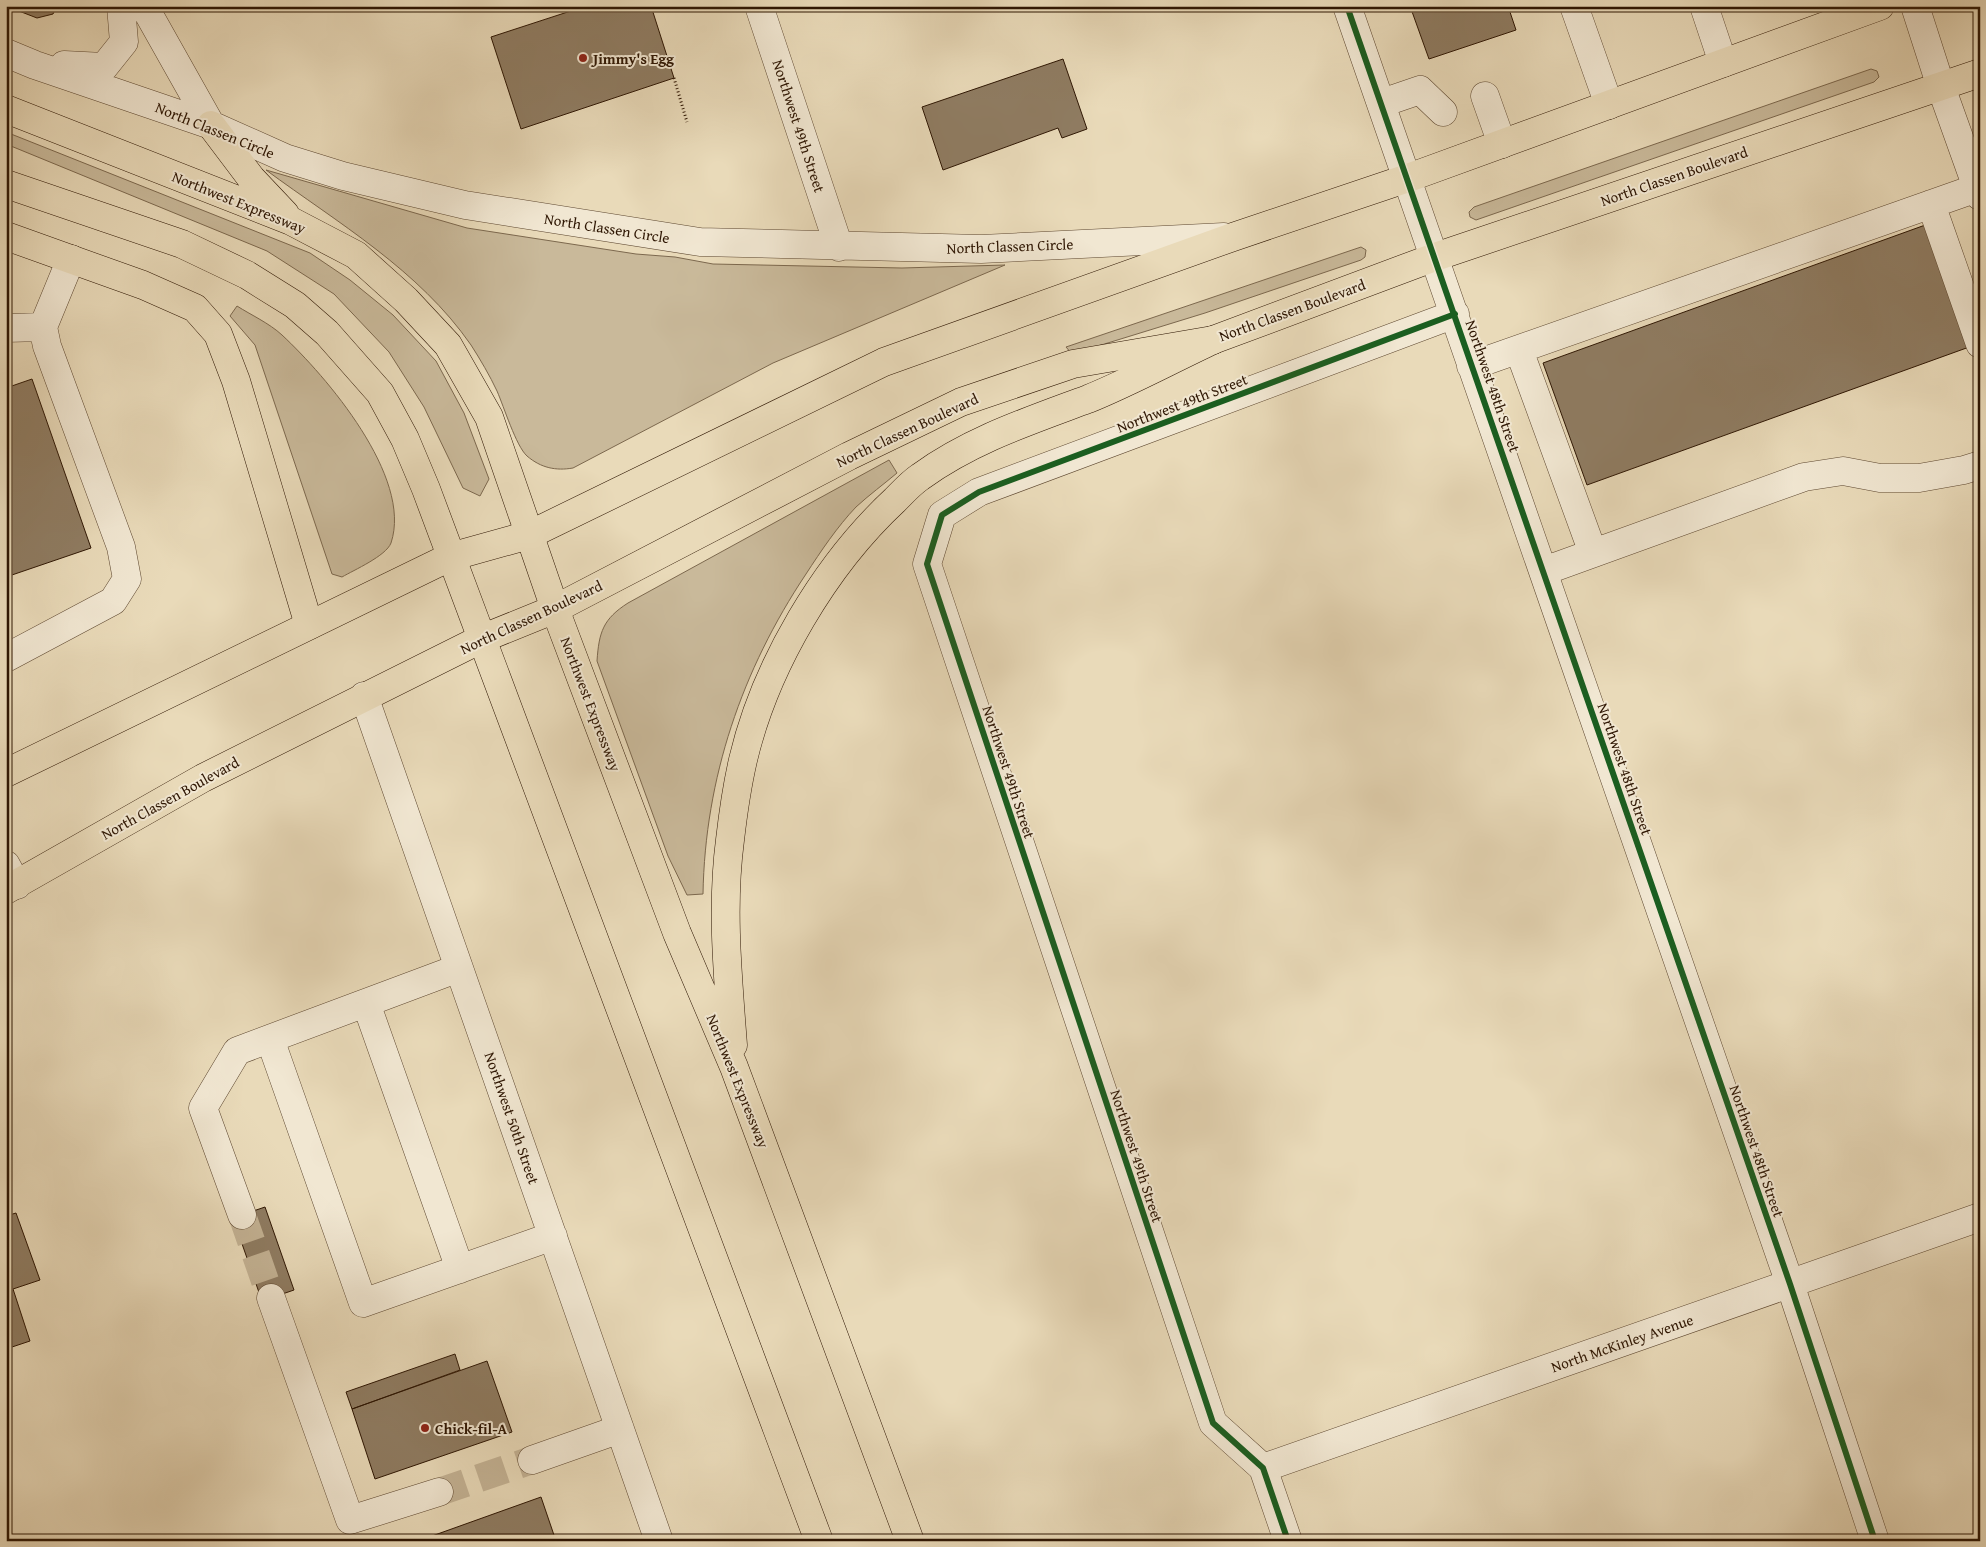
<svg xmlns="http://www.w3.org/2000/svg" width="1986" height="1547" viewBox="0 0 1986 1547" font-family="'Gentium Book Plus',serif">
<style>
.green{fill:#c9b99a;stroke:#7c684e}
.building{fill:#8f7c62;stroke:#2e1603}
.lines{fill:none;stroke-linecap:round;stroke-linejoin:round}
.minor-tunnel{stroke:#c4b395;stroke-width:28;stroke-dasharray:28 14;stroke-linecap:butt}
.minor-casing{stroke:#5d4730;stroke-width:29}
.major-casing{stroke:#2e1603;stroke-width:29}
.highway-casing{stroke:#2e1603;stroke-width:29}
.path{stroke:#2e1603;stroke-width:3;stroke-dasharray:1 2.5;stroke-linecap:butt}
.minor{stroke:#f1e7d2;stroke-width:28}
.major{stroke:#e9dab9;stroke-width:28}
.highway{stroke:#e9dab9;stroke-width:28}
.cycleway-casing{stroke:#f1e7d2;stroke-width:9}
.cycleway{stroke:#1b5e20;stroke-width:6}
.poi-dot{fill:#8f2418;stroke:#f1e7d2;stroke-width:2}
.labels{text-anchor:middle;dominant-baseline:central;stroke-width:4;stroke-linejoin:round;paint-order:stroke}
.poi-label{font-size:15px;font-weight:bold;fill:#2e1603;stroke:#f1e7d2;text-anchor:start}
.street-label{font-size:15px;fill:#2e1603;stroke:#f1e7d2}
</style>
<rect width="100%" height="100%" fill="#e9dab9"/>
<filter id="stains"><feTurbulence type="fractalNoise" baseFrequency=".004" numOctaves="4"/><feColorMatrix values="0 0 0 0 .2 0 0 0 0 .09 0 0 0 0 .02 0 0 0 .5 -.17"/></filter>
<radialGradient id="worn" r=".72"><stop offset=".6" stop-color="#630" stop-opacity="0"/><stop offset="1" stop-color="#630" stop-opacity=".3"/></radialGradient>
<path class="green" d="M1871 69 1877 71 1879 77 1874 82 1476 220 1470 217 1469 212 1474 207Z
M6 132 310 253 350 280 393 315 436 361 464 413 489 479 480 496 463 488 424 407 389 352 334 294 267 251 6 144Z
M266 170 467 228 636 254 675 257 713 264 902 268 1005 265 773 363 573 468C556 471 541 468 527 456 516 446 504 407 497 391 490 376 480 359 471 345 419 270 338 223 266 170Z
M1361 247 1366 250 1365 257 1361 260 1205 313 1072 354 1066 347Z
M237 306C251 315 269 323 282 335 326 376 413 477 391 543 386 556 354 570 342 577L332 574 255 345 230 316Z
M889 460 897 473C884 484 869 495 856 507 837 527 821 551 806 574 742 670 705 778 703 894L687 895 668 856 597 661C599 632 603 619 628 603Z"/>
<path class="building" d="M6 6H57L53 14 37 18Z
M586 6H651L674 78 521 129 491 37Z
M1410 6H1508L1516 30 1429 59Z
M1063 59 1087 129 1062 138 1058 128 943 170 922 107Z
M1928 224 1972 346 1587 485 1543 363Z
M32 379 91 548 6 577V388Z
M265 1207 294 1290 262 1301 233 1218Z
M16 1213 40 1280 13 1289 30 1341 6 1349V1216Z
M455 1354 460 1370 352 1409 346 1392Z
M487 1361 512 1432 375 1479 352 1409Z
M541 1497 556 1541H418Z"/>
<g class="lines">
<path class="minor-tunnel" d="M242 1215 271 1298
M439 1492 532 1460"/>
<defs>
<path id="minor" d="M144 6 211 125
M759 6 839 247
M1347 6 1790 1284 1875 1541
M1574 6 1609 105
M1704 6 1723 63
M1915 6 1941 87 1980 196
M6 53 35 65 211 125 285 158 343 176 465 205 700 242 981 249 1224 237
M64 65 104 67 124 42 121 6
M1485 96 1502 144
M1382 103 1420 90 1443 112
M1931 204 1980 344
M6 328 43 327
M1519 350 1593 553
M1471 366 1977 188
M1544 571 1804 477 1843 471 1880 478H1919L1964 470 1980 465
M6 658 113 601 127 579 121 547 47 346 43 327 71 259
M364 696 659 1541
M6 865 17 885
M366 1003 460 1269
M270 1039 363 1303 553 1236
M242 1215 203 1108 237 1051 459 968
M271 1298 350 1520 439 1492
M532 1460 620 1429
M1263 1468 1980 1217
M1288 1541 1263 1468 1213 1423 927 564 942 515 979 492 1455 314"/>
<path id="major" d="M6 773 450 557 529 535 884 362 1233 237 1408 178 1880 6
M6 890 203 778 481 639 555 609 849 456 961 402 1073 364 1213 340 1435 257 1980 73"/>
<path id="highway" d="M6 109 291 221 356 255 406 300 448 345 489 417 555 609 677 933 734 1067 910 1541
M211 125 251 178 285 214
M6 184 182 244 247 275 295 305 327 333 380 393 405 439 426 489 819 1541
M6 236 143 285 195 308 218 334 236 381 309 625
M733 1045C728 978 721 908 730 840 733 814 737 786 743 760 765 666 825 565 895 500 903 492 911 483 920 477 971 440 1029 421 1088 399 1130 382 1172 359 1213 340"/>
</defs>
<use href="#minor" class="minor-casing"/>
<use href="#major" class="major-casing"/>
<use href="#highway" class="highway-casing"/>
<path class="path" d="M674 78 687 122"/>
<use href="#minor" class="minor"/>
<use href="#major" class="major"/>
<use href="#highway" class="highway"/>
<defs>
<path id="cycleway" d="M1347 6 1790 1284 1875 1541
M1288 1541 1263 1468 1213 1423 927 564 942 515 979 492 1455 314"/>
</defs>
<use href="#cycleway" class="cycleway-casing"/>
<use href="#cycleway" class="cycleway"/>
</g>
<g class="poi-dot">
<circle cx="583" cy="58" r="5"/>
<circle cx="425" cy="1428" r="5"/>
</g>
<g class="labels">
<g class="poi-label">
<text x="593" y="58">Jimmy's Egg</text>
<text x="435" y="1428">Chick-fil-A</text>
</g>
<g class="street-label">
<text transform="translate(799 126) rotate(72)">Northwest 49th Street</text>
<text transform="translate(215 130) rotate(22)">North Classen Circle</text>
<text transform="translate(1674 176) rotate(-19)">North Classen Boulevard</text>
<text transform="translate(239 202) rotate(22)">Northwest Expressway</text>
<text transform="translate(607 228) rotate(9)">North Classen Circle</text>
<text transform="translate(1010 246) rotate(-2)">North Classen Circle</text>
<text transform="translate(1292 310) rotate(-20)">North Classen Boulevard</text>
<text transform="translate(1493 386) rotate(71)">Northwest 48th Street</text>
<text transform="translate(1182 403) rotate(-21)">Northwest 49th Street</text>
<text transform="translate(907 430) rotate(-25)">North Classen Boulevard</text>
<text transform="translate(531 617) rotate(-25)">North Classen Boulevard</text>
<text transform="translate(591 704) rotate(69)">Northwest Expressway</text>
<text transform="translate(1625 769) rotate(71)">Northwest 48th Street</text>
<text transform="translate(1009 772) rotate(72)">Northwest 49th Street</text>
<text transform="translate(170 798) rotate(-29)">North Classen Boulevard</text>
<text transform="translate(738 1081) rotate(68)">Northwest Expressway</text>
<text transform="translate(512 1118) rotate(71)">Northwest 50th Street</text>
<text transform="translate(1757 1151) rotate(71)">Northwest 48th Street</text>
<text transform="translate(1137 1156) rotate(72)">Northwest 49th Street</text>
<text transform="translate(1622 1343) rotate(-19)">North McKinley Avenue</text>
</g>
</g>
<rect width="1986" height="1547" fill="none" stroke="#e9dab9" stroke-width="25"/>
<rect x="8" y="8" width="1971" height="1532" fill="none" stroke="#2e1603" stroke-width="2.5"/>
<rect x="12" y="12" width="1961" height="1522" fill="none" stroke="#2e1603"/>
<rect width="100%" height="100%" filter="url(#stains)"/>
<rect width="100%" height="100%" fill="url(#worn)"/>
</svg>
